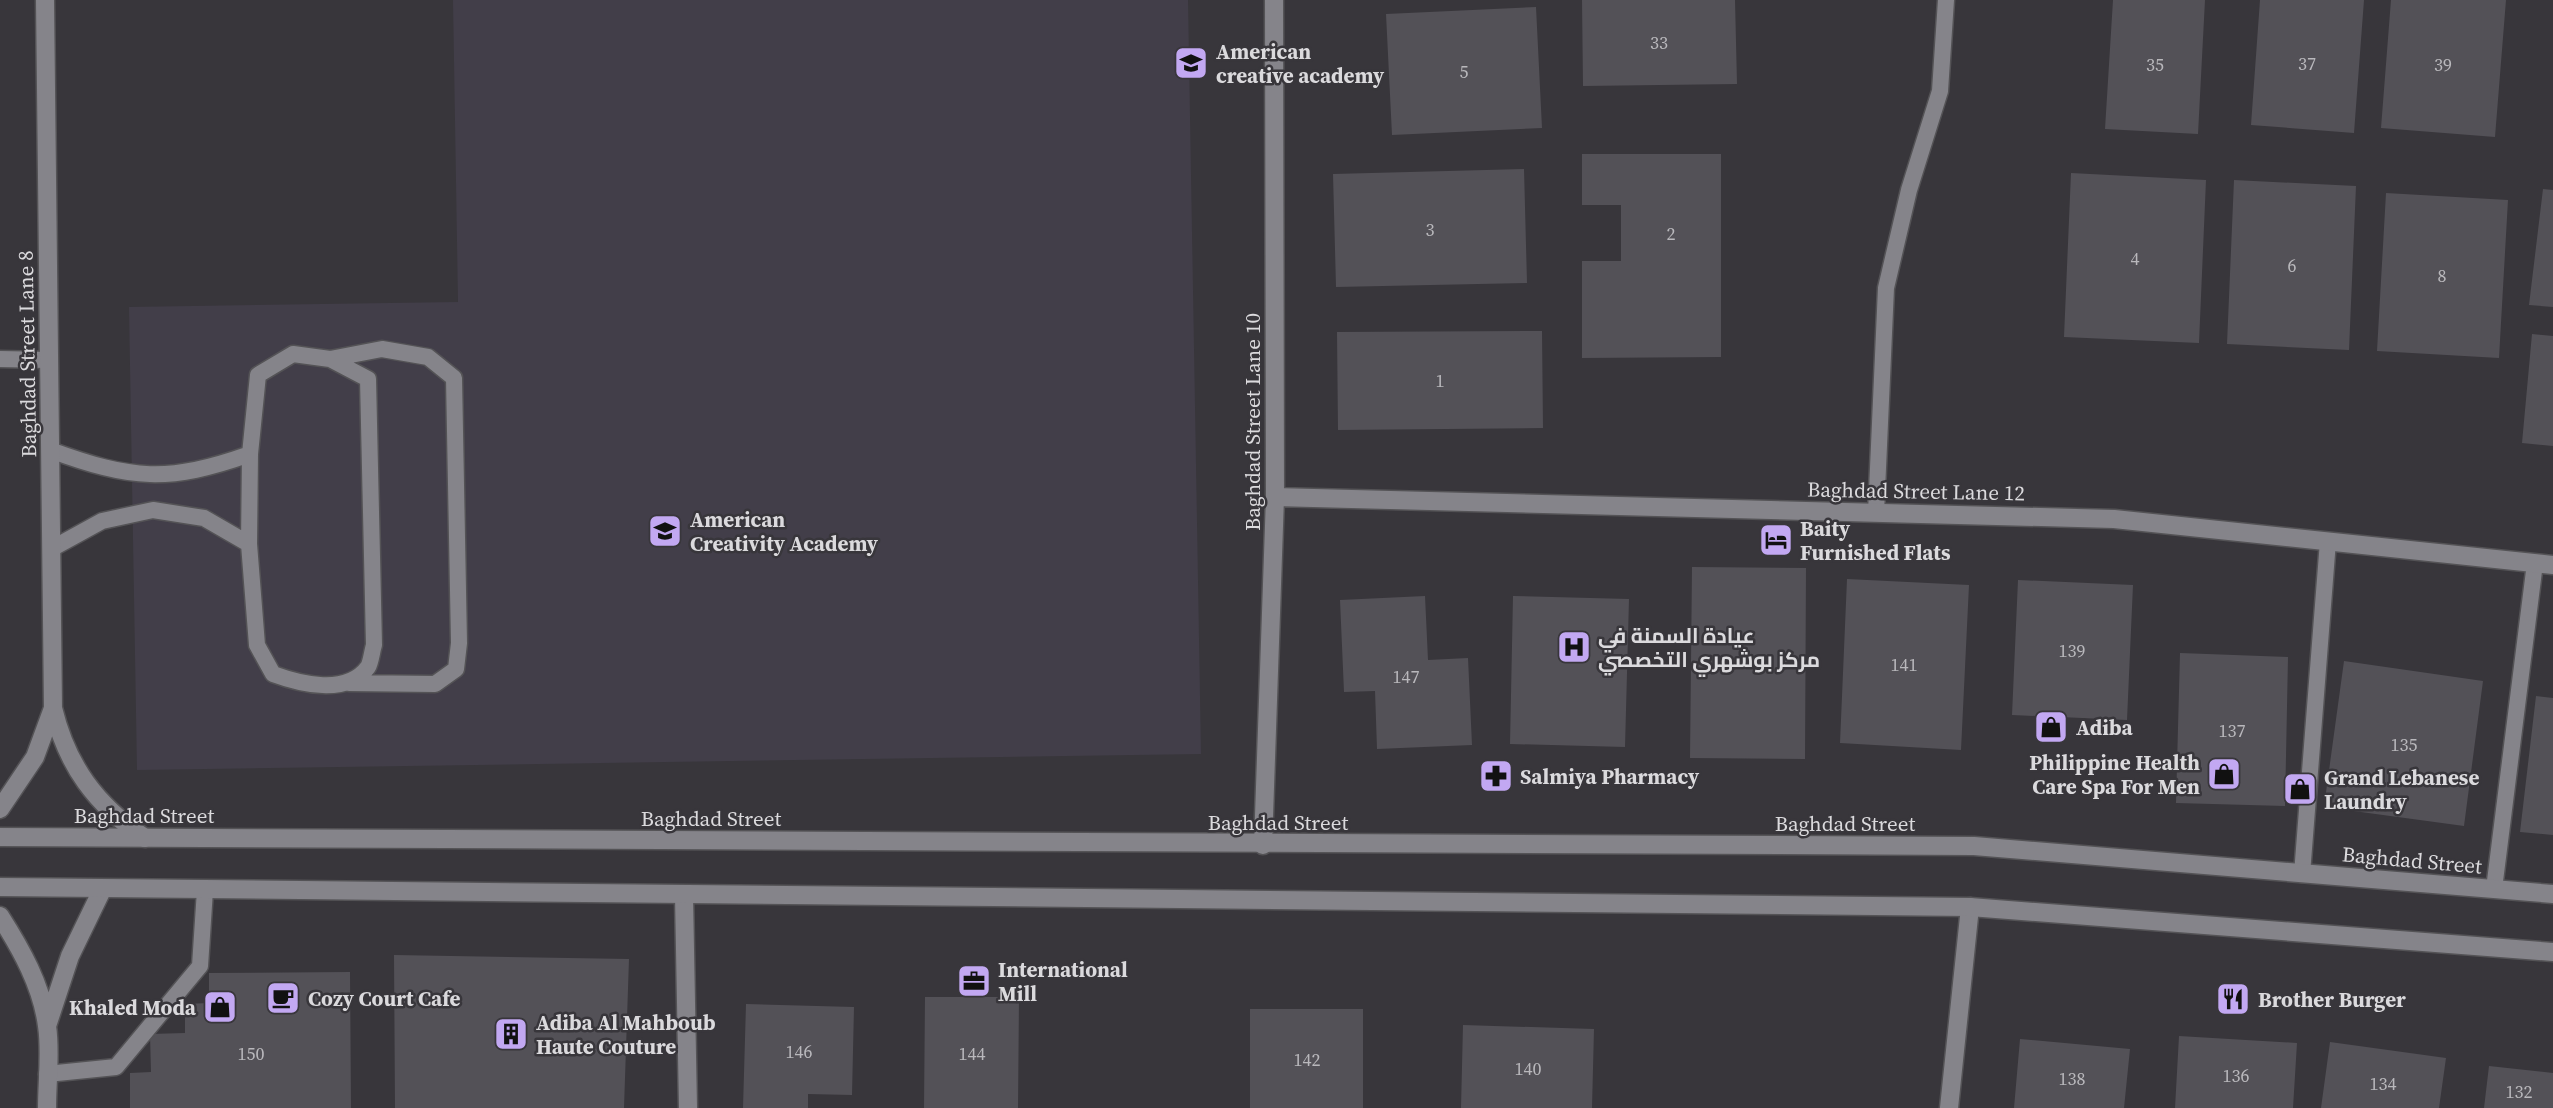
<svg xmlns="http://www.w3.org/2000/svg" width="2553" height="1108" viewBox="0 0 2553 1108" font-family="'Source Serif 4',Cairo,serif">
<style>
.built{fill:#423e49}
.building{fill:#535157}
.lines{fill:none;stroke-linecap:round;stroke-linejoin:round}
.service-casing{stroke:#545356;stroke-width:19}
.minor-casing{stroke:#545356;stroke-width:21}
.secondary-casing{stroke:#545356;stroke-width:21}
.service{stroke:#85848a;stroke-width:16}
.minor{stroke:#85848a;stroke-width:18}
.secondary{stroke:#85848a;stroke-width:18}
.labels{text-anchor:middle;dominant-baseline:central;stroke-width:5;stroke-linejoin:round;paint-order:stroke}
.number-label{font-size:18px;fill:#b9b8bc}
.poi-label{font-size:21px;font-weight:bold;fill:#dbdadd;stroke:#38363b;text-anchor:start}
.street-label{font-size:21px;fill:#dbdadd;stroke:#38363b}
</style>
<rect width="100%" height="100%" fill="#38363b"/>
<path class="built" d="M453 0H1188L1201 754 137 770 129 307 458 302Z"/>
<path class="building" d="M1582 0H1735L1737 84 1583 86Z
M2113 0H2205L2198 134 2105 129Z
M2260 0H2364L2354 133 2251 125Z
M2391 0H2506L2495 137 2381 128Z
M1536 7 1542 128 1392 135 1386 14Z
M1582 154H1721V357L1582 358V261H1621V205H1582Z
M1524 169 1527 283 1336 287 1333 174Z
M2071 173 2206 180 2199 343 2064 337Z
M2234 180 2356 186 2349 350 2227 344Z
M2543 189 2553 190V307L2529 305Z
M2386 193 2508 200 2499 358 2377 351Z
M1542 331 1543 428 1338 430 1337 332Z
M2532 334 2553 336V446L2522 443Z
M1692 567 1806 568 1805 759 1690 758Z
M1847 579 1969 585 1961 750 1840 743Z
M2018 580 2133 585 2127 720 2012 715Z
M1425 596 1428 660 1468 658 1472 745 1377 749 1375 691 1344 692 1340 600Z
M1513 596 1629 599 1625 747 1510 744Z
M2180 653 2288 657 2285 806 2176 803Z
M2344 661 2483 681 2464 826 2324 807Z
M2536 696 2553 698V835L2520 832Z
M394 955 629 959 624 1108H395Z
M350 972 351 1108H130V1073L151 1072 150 1034 185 1033V1004L209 1003V973Z
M925 997H1019L1018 1108H924Z
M746 1004 854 1007 852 1095 808 1094V1108H743Z
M1250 1009H1363V1108H1250Z
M1463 1025 1594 1029 1592 1108H1461Z
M2179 1036 2297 1043 2293 1108H2175Z
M2020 1039 2130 1049 2124 1108H2014Z
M2330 1042 2446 1058 2439 1108H2321Z
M2489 1066 2553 1073V1108H2484Z"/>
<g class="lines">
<defs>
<path id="service" d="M293 354 330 359 368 379 374 645C372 651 371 662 368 667 347 696 300 684 273 674L257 645 249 544 250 454 258 375Z
M0 359 49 360
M330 359 382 349 428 357 454 378 459 643 456 669 435 684 349 683
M50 450C132 480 168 483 250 454
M1876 513 1886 288 1909 190 1940 91 1946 0
M51 549 102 521 153 510 204 518 249 544
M2302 874 2328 541
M2494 889 2535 563
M47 1074 116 1067 200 966 205 890"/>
<path id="minor" d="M45 0 53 708C67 766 96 805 145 838
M1275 497 2114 519 2553 565
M0 809 35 757 53 708
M1263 845 1275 497 1274 0
M684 896 688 1108
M0 916C21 949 42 986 47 1026 51 1052 47 1081 47 1108
M47 1026 70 956 102 890
M1949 1108 1970 907"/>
<path id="secondary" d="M0 837 1974 846 2553 894
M0 887 1970 907 2553 952"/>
</defs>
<use href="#service" class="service-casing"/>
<use href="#minor" class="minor-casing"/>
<use href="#secondary" class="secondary-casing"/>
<use href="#service" class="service"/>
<use href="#minor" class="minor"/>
<use href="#secondary" class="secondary"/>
</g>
<defs>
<symbol id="school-square" viewBox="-11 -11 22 22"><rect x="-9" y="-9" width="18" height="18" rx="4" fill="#c2a8f2" stroke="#38363b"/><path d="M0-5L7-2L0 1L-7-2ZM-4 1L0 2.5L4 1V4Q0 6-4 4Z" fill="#111"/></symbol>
<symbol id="hotel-square" viewBox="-11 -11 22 22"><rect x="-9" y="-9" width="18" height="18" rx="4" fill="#c2a8f2" stroke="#38363b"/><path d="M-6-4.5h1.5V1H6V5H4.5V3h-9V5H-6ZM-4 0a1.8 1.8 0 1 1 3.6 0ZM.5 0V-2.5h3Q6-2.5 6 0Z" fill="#111"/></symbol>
<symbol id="hospital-square" viewBox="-11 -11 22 22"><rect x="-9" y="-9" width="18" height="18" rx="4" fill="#c2a8f2" stroke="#38363b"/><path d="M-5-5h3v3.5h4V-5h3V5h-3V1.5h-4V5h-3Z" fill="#111"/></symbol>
<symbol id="shop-square" viewBox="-11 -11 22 22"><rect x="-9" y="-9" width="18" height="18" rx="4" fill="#c2a8f2" stroke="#38363b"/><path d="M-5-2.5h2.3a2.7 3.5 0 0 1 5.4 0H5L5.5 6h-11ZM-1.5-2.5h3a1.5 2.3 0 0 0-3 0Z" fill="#111"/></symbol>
<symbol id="pharmacy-square" viewBox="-11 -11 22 22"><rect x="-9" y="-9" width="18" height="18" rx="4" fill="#c2a8f2" stroke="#38363b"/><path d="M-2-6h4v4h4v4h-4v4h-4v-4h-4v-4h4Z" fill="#111"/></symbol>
<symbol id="office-square" viewBox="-11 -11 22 22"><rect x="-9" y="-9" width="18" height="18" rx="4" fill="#c2a8f2" stroke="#38363b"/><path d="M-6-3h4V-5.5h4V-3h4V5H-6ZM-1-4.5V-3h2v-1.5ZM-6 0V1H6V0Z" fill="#111"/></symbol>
<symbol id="cafe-square" viewBox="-11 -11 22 22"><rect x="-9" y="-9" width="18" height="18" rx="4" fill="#c2a8f2" stroke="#38363b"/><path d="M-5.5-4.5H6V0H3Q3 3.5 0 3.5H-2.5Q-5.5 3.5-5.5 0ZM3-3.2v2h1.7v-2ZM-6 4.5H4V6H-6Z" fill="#111"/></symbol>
<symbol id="restaurant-square" viewBox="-11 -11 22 22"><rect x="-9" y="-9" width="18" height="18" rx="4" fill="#c2a8f2" stroke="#38363b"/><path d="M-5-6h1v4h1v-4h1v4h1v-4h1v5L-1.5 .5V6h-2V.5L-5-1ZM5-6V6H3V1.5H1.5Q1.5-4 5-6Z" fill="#111"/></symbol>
<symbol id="building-square" viewBox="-11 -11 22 22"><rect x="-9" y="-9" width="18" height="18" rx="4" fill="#c2a8f2" stroke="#38363b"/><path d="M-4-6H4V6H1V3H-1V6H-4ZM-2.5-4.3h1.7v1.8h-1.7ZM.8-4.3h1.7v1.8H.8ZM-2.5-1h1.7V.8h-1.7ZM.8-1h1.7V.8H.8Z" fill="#111"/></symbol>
</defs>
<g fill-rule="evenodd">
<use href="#school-square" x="1172" y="44" width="38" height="38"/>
<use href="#school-square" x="646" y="512" width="38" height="38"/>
<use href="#hotel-square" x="1757" y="521" width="38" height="38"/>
<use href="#hospital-square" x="1555" y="628" width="38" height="38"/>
<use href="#shop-square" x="2032" y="708" width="38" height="38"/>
<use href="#shop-square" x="2205" y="755" width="38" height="38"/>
<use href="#pharmacy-square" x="1477" y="757" width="38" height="38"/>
<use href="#shop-square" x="2281" y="770" width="38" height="38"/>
<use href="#office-square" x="955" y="962" width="38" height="38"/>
<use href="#cafe-square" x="264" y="979" width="38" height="38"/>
<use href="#restaurant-square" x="2214" y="980" width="38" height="38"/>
<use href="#shop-square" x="201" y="988" width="38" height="38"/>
<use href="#building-square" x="492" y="1015" width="38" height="38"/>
</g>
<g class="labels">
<g class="number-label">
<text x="1659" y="42">33</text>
<text x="2307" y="63">37</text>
<text x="2155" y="64">35</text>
<text x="2443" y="64">39</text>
<text x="1464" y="71">5</text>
<text x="1430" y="229">3</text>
<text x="1671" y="233">2</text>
<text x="2135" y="258">4</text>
<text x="2292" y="265">6</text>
<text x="2442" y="275">8</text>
<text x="1440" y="380">1</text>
<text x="2072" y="650">139</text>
<text x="1904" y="664">141</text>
<text x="1406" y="676">147</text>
<text x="2232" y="730">137</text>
<text x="2404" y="744">135</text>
<text x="799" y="1051">146</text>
<text x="251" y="1053">150</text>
<text x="972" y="1053">144</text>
<text x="1307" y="1059">142</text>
<text x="1528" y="1068">140</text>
<text x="2236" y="1075">136</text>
<text x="2072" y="1078">138</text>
<text x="2383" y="1083">134</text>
<text x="2519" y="1091">132</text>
</g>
<g class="poi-label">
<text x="1216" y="51">American<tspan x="1216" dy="24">creative academy</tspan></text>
<text x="690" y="519">American<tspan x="690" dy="24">Creativity Academy</tspan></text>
<text x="1800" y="528">Baity<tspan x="1800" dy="24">Furnished Flats</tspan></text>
<text x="1598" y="635">عيادة السمنة في<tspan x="1598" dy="24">مركز بوشهري التخصصي</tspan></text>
<text x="2076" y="727">Adiba</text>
<text x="2200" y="762" text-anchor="end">Philippine Health<tspan x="2200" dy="24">Care Spa For Men</tspan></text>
<text x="1520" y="776">Salmiya Pharmacy</text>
<text x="2324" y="777">Grand Lebanese<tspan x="2324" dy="24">Laundry</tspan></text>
<text x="998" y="969">International<tspan x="998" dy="24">Mill</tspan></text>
<text x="308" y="998">Cozy Court Cafe</text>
<text x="2258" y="999">Brother Burger</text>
<text x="196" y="1007" text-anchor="end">Khaled Moda</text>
<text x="536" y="1022">Adiba Al Mahboub<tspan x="536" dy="24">Haute Couture</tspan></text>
</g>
<g class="street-label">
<text transform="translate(27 354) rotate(-91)">Baghdad Street Lane 8</text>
<text transform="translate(1252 422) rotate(-90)">Baghdad Street Lane 10</text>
<text transform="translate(1916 491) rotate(1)">Baghdad Street Lane 12</text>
<text x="144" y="815">Baghdad Street</text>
<text x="711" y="818">Baghdad Street</text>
<text x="1278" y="822">Baghdad Street</text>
<text x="1845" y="823">Baghdad Street</text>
<text transform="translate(2412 860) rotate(5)">Baghdad Street</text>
</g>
</g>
</svg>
